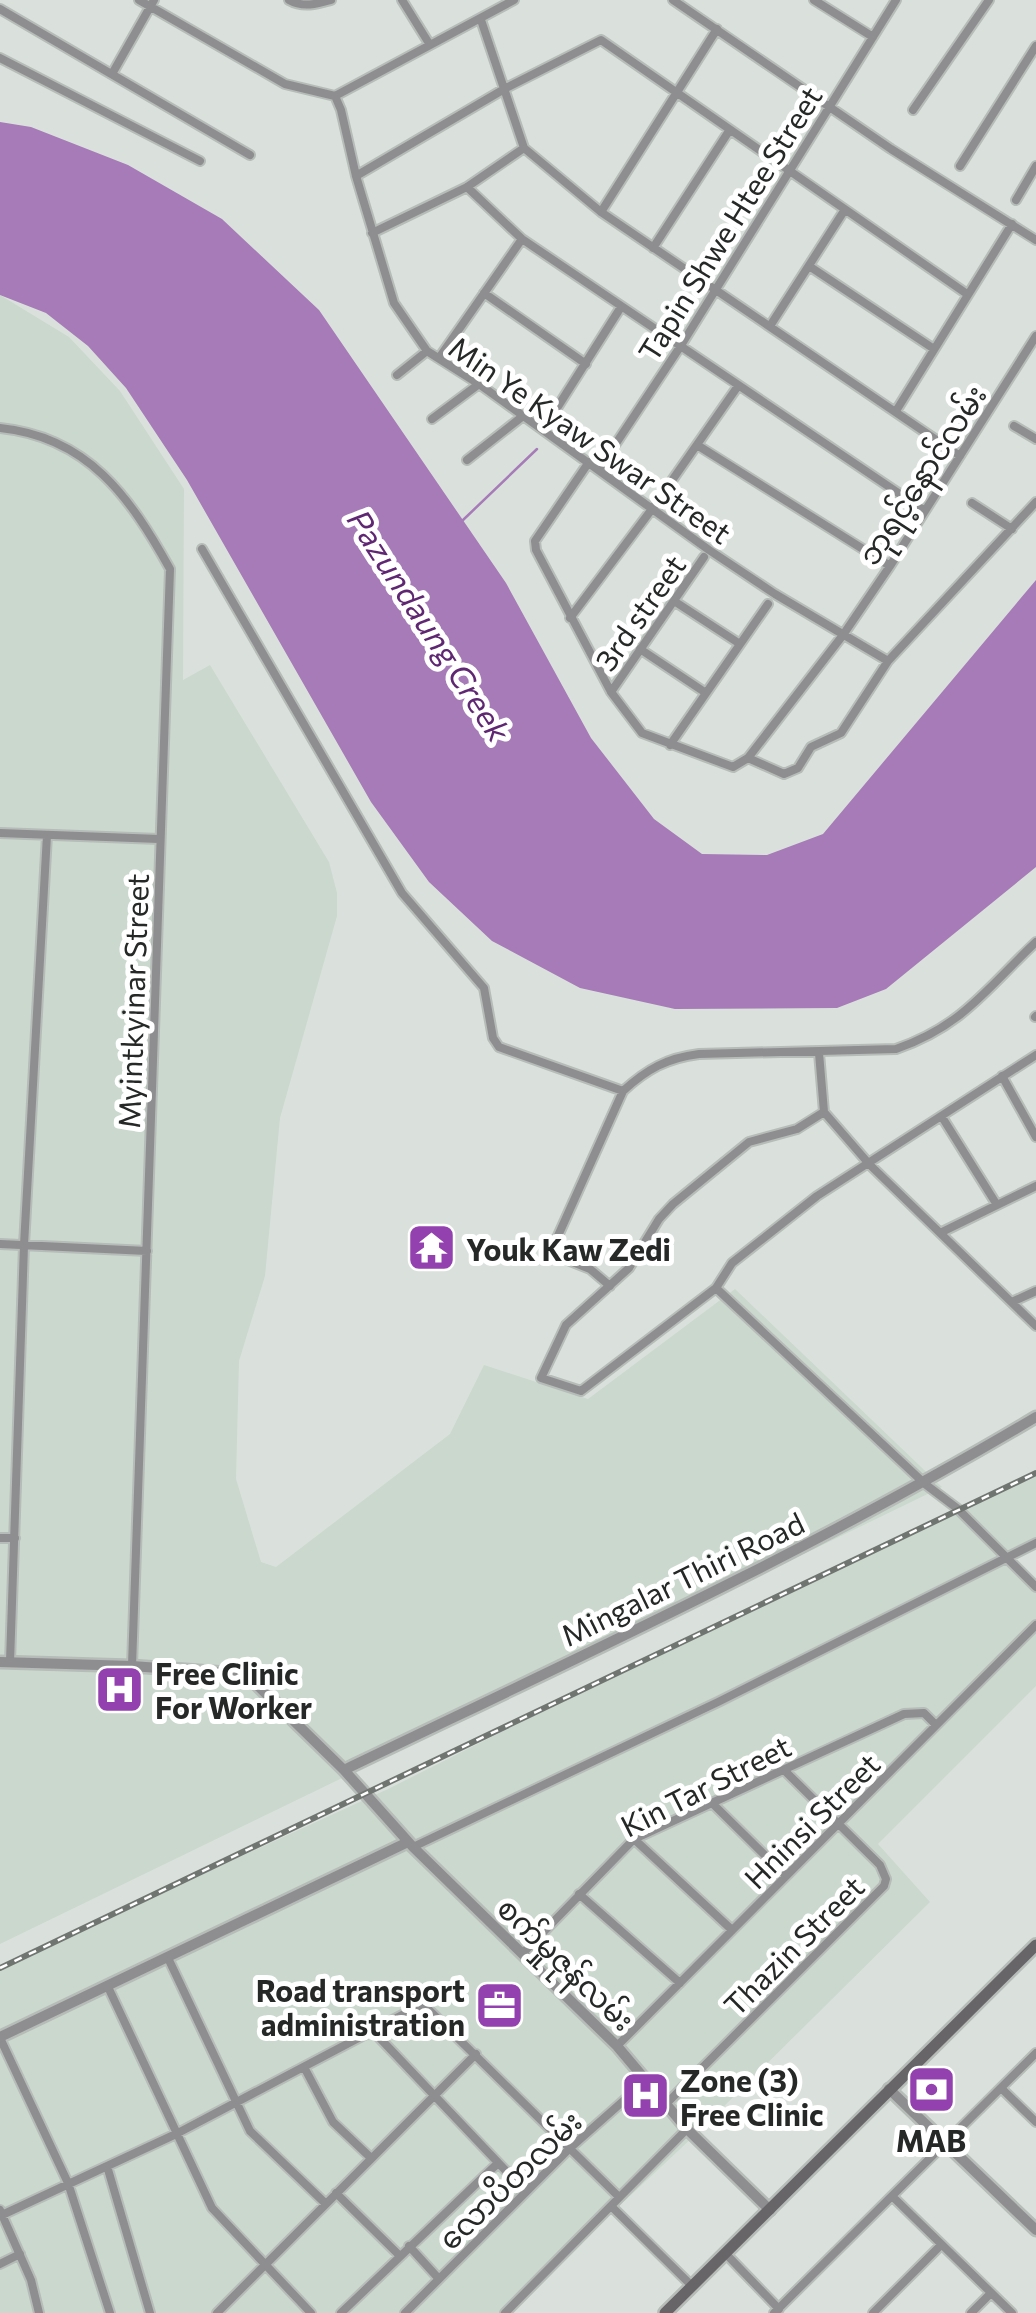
<svg xmlns="http://www.w3.org/2000/svg" width="1036" height="2313" viewBox="0 0 1036 2313" font-family="Commissioner,'Noto Sans Myanmar',sans-serif">
<style>
.built{fill:#cbd8ce}
.water{fill:#a77ab8}
.lines{fill:none;stroke-linecap:round;stroke-linejoin:round}
.stream{stroke:#a77ab8;stroke-width:2.5}
.minor-casing{stroke:#b6bcb8;stroke-width:12}
.tertiary-casing{stroke:#b6bcb8;stroke-width:15}
.secondary-casing{stroke:#b6bcb8;stroke-width:16}
.minor{stroke:#8e8d8f;stroke-width:8}
.tertiary{stroke:#8e8d8f;stroke-width:10}
.secondary{stroke:#686569;stroke-width:11}
.rail-casing{stroke:#707572;stroke-width:6}
.rail{stroke:#fff;stroke-width:2.5;stroke-dasharray:8;stroke-linecap:butt}
.labels{text-anchor:middle;dominant-baseline:central;stroke-width:10;stroke-linejoin:round;paint-order:stroke}
.street-label{font-size:30px;fill:#252826;stroke:#fff}
.poi-label{font-size:30px;font-weight:bold;fill:#252826;stroke:#fff;text-anchor:start}
.water-label{font-size:32px;font-style:italic;fill:#5f2772;stroke:#fff}
</style>
<rect width="100%" height="100%" fill="#dae1dc"/>
<path class="built" d="M0 295 69 337 120 391 184 489 183 680 210 665 329 862 337 893V916L280 1118 265 1276 239 1361 236 1479 261 1562 276 1567 450 1434 484 1365 588 1399 735 1289 942 1487 0 1944Z
M1036 1473V1543L1006 1559 1036 1583V1686L878 1844 930 1902 694 2136 505 2313H0V1967L388 1789 605 1680Z"/>
<path class="water" d="M0 122 31 127 128 165 222 219 319 310 506 583 591 738 654 819 702 854 767 855 823 834 1036 580V867L886 989 837 1008 675 1009 580 988 492 941 429 882 371 802 187 480 126 388 88 346 46 313 0 295Z"/>
<g class="lines">
<path class="stream" d="M462 521 537 449"/>
<defs>
<path id="minor" d="M139 0 285 84 335 96 341 110 356 176 394 303 427 351 479 384 709 550 775 594 888 661
M289 0C303 8 317 4 331 0
M402 0 430 45
M673 0 891 149 1036 240
M814 0 873 37
M0 9 250 155
M481 20 524 148 601 212 960 456
M0 58 200 161
M112 74 154 0
M335 96 514 0
M913 110 989 0
M960 166 1036 46
M356 176 506 88 601 40 967 294
M467 187 522 239 925 511
M1016 200 1036 166
M601 212 717 29
M372 233 467 187 524 148
M653 248 729 131
M809 266 934 349
M484 293 586 364
M770 326 844 211
M439 358 522 239
M397 375 427 351
M896 411 1012 224
M432 419 479 384
M1014 426 1036 439
M0 428C88 437 130 497 170 569L132 1666
M543 430 621 307
M697 445 890 566
M467 460 523 416
M589 462 535 541 536 550 611 692 642 733 733 767 748 758 843 635 890 566 1036 336
M599 469 680 347 896 0
M972 503 1012 529
M202 549 402 893 484 988 493 1038 499 1047 623 1091
M674 601 740 644
M570 618 652 509 738 386
M640 649 706 693
M611 692 704 557
M670 745 768 604
M748 758 784 774 798 768 811 747 841 733 888 661 1036 502
M0 833 159 839
M1035 1017 1036 1016
M819 1053 824 1112 870 1165 1036 1326
M1002 1076 1036 1137
M824 1112 797 1129 749 1142 673 1204 659 1219 629 1268 566 1325 541 1378 581 1391 716 1288 732 1263 817 1196 1036 1055
M942 1117 997 1205
M942 1232 1036 1186
M0 1244 147 1251
M610 1286 590 1269 560 1257 554 1250 557 1238 623 1091C647 1069 667 1058 699 1054L896 1049C963 1026 987 988 1036 942
M716 1288 925 1484 958 1509 1036 1587
M1014 1301 1036 1291
M0 1538H15
M10 1662 24 1245 47 835
M712 1803 786 1876
M634 1839 732 1930
M413 1847 718 1702 1036 1543
M579 1894 680 1983
M522 1954 634 1839 904 1714 924 1713 936 1725
M168 1958 250 2131 326 2204
M108 1987 212 2208 311 2313
M373 2031 526 2192
M0 2038 68 2183 110 2313
M617 2046 1036 1625
M304 2067 333 2122 371 2158
M1001 2088 1036 2122
M665 2105 884 1886 886 1879 880 1865 784 1770
M107 2166 150 2313
M336 2193 399 2255
M894 2198 1012 2313
M611 2206 692 2286
M0 2210 31 2280 39 2313
M2 2215 176 2134 423 2004 619 2197
M409 2246 439 2279
M726 2254 779 2309
M0 2264 20 2254
M217 2313 476 2054
M341 2313 498 2163
M405 2313 569 2149 647 2080
M505 2313 687 2129
M774 2313 1036 2053
M873 2313 941 2245
M971 2313 991 2293"/>
<path id="tertiary" d="M0 1662 132 1666 239 1674 251 1679 344 1770 413 1847 617 2046 687 2129 770 2210
M344 1770C577 1658 813 1550 1036 1417
M0 2037 408 1842
M889 2089 1036 2230"/>
<path id="secondary" d="M665 2313 1036 1945"/>
</defs>
<use href="#minor" class="minor-casing"/>
<use href="#tertiary" class="tertiary-casing"/>
<use href="#secondary" class="secondary-casing"/>
<use href="#minor" class="minor"/>
<use href="#tertiary" class="tertiary"/>
<use href="#secondary" class="secondary"/>
<defs>
<path id="rail" d="M0 1968 1036 1473"/>
</defs>
<use href="#rail" class="rail-casing"/>
<use href="#rail" class="rail"/>
</g>
<defs>
<symbol id="temple-square" viewBox="-11 -11 22 22"><rect x="-9" y="-9" width="18" height="18" rx="4" fill="#9441b0" stroke="#fff"/><path d="M0-6L5-2H3V0L6.5 2.5H4V6H1.5V3h-3V6H-4V2.5H-6.5L-3 0V-2H-5Z" fill="#fff"/></symbol>
<symbol id="hospital-square" viewBox="-11 -11 22 22"><rect x="-9" y="-9" width="18" height="18" rx="4" fill="#9441b0" stroke="#fff"/><path d="M-5-5h3v3.5h4V-5h3V5h-3V1.5h-4V5h-3Z" fill="#fff"/></symbol>
<symbol id="office-square" viewBox="-11 -11 22 22"><rect x="-9" y="-9" width="18" height="18" rx="4" fill="#9441b0" stroke="#fff"/><path d="M-6-3h4V-5.5h4V-3h4V5H-6ZM-1-4.5V-3h2v-1.5ZM-6 0V1H6V0Z" fill="#fff"/></symbol>
<symbol id="bank-square" viewBox="-11 -11 22 22"><rect x="-9" y="-9" width="18" height="18" rx="4" fill="#9441b0" stroke="#fff"/><path d="M-6-4H6V4H-6ZM0-2.3a2.3 2.3 0 1 0 0 4.6a2.3 2.3 0 1 0 0-4.6Z" fill="#fff"/></symbol>
</defs>
<g fill-rule="evenodd">
<use href="#temple-square" x="404" y="1220" width="55" height="55"/>
<use href="#hospital-square" x="92" y="1662" width="55" height="55"/>
<use href="#office-square" x="472" y="1978" width="55" height="55"/>
<use href="#bank-square" x="904" y="2062" width="55" height="55"/>
<use href="#hospital-square" x="618" y="2068" width="55" height="55"/>
</g>
<g class="labels">
<g class="street-label">
<text transform="translate(729 223) rotate(-58)">Tapin Shwe Htee Street</text>
<text transform="translate(591 439) rotate(35)">Min Ye Kyaw Swar Street</text>
<text transform="translate(921 474) rotate(-57)">ဘုရင့်နောင်လမ်း</text>
<text transform="translate(639 612) rotate(-55)">3rd street</text>
<text transform="translate(132 1001) rotate(-88)">Myintkyinar Street</text>
<text transform="translate(682 1578) rotate(-26)">Mingalar Thiri Road</text>
<text transform="translate(705 1785) rotate(-27)">Kin Tar Street</text>
<text transform="translate(811 1820) rotate(-45)">Hninsi Street</text>
<text transform="translate(793 1945) rotate(-45)">Thazin Street</text>
<text transform="translate(567 1963) rotate(44)">စက်မှုဇုန်လမ်း</text>
<text transform="translate(509 2179) rotate(-44)">လောပိတလမ်း</text>
</g>
<g class="poi-label">
<text x="466" y="1248">Youk Kaw Zedi</text>
<text x="155" y="1672">Free Clinic<tspan x="155" dy="34">For Worker</tspan></text>
<text x="465" y="1989" text-anchor="end">Road transport<tspan x="465" dy="34">administration</tspan></text>
<text x="680" y="2079">Zone (3)<tspan x="680" dy="34">Free Clinic</tspan></text>
<text x="931" y="2139" text-anchor="middle">MAB</text>
</g>
<g class="water-label">
<text transform="translate(430 625) rotate(57)">Pazundaung Creek</text>
</g>
</g>
</svg>
